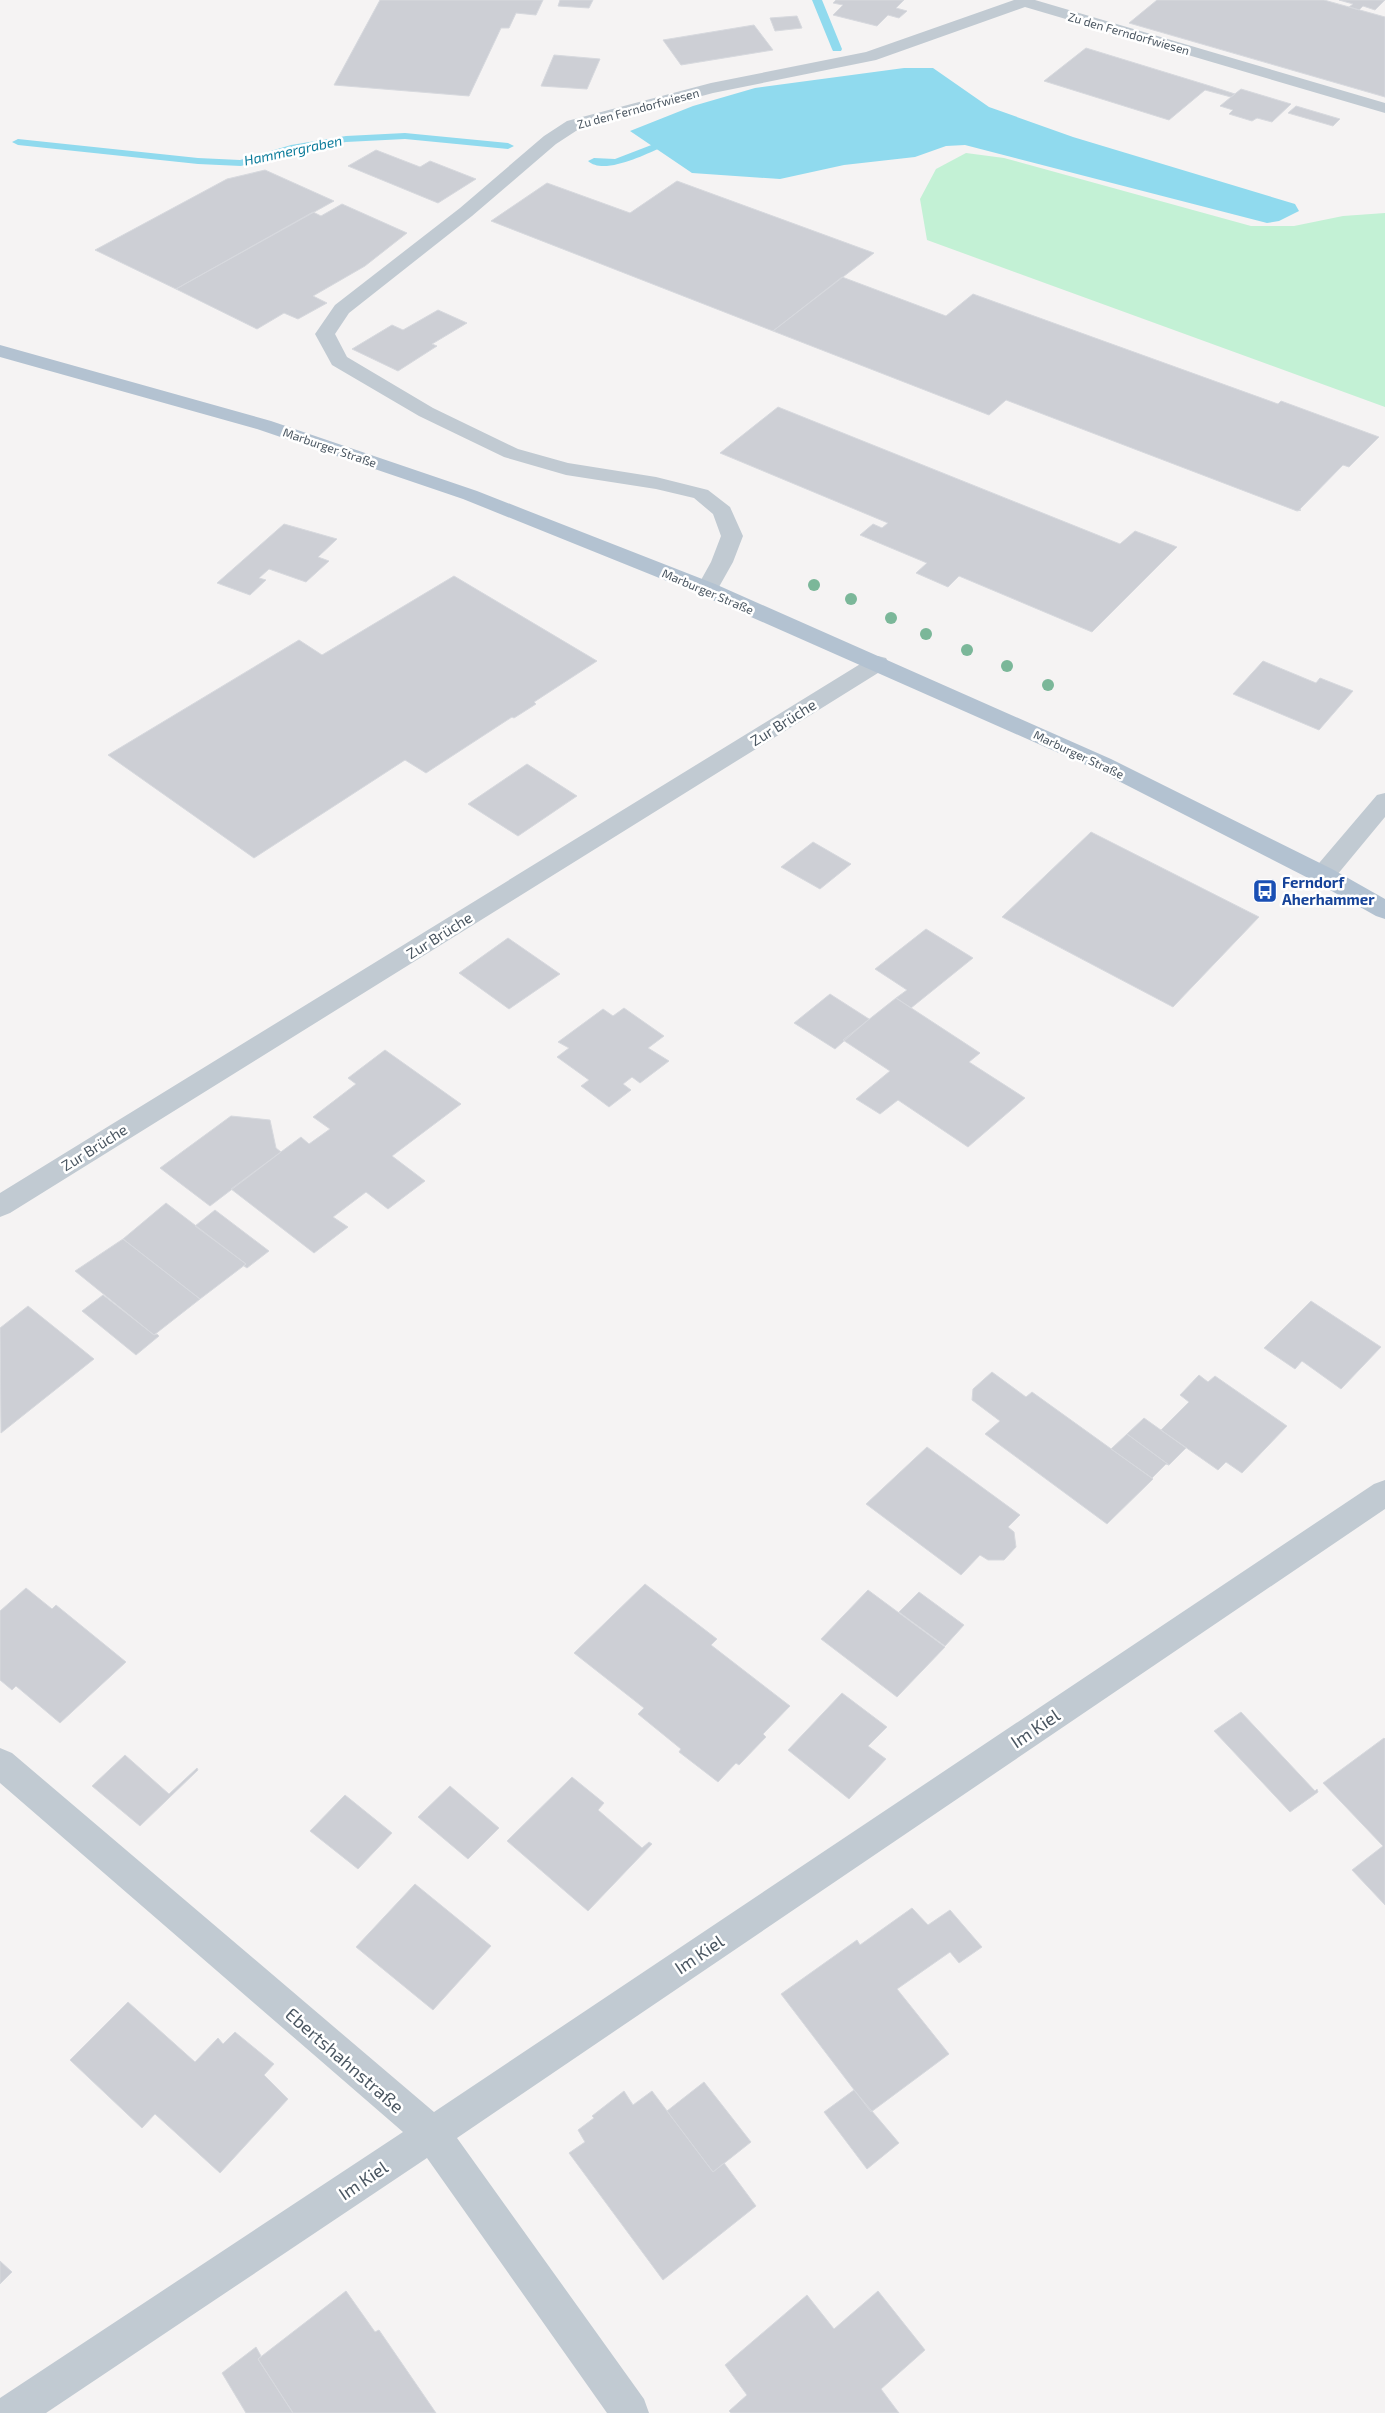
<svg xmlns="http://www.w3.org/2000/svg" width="1385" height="2413" viewBox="0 0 1385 2413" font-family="'Exo 2',sans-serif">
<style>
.green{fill:#c3f1d5}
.water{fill:#90daee}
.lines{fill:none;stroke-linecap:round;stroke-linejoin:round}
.stream{fill:#90daee;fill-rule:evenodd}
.building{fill:#cdcfd5;stroke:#d7d9de}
.street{fill:#c1cad2;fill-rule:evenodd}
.primary{fill:#b3c2d1;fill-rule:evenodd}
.tree{fill:#7bb799}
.labels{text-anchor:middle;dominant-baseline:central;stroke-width:5;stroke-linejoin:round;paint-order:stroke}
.far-street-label{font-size:12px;fill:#4a5661;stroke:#fff}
.far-water-label{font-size:14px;font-style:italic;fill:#0c7c9b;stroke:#fff}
.street-label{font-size:15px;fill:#4a5661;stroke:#fff}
.transit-label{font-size:15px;font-weight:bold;fill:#164399;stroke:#fff;text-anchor:start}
.near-street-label{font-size:18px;fill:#4a5661;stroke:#fff}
</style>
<rect width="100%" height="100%" fill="#f5f3f3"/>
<path class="green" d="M966 153 1004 158 1251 226H1294L1343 216 1385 213V407L927 240 920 199 936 169Z"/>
<path class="water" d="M904 68H933L989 107 1073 137 1295 204 1299 211 1279 221 1267 223 965 145 946 146 915 157 844 165 780 179 692 173 630 131 693 106 755 88Z"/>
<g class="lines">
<path class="stream" d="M812 0H822L842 49 841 51H833L832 49Z
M405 133 508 143 514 146 508 149 405 139 346 142 293 151 241 166 198 164 18 145 12 142 18 139 198 158 240 160 291 145 346 136Z
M654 144 660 147 658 149C642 156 603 175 588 161L594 158 615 159Z"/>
</g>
<path class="building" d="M380 0H543L536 15 516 13 509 28H501L469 96 334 85Z
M560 0H593L589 8 558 6Z
M836 0H904L896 8 907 11 899 18 888 15 877 26 833 15 843 5 833 3Z
M1157 0H1324L1385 17V97L1129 23Z
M1339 0H1385L1375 10 1363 6 1359 10 1349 7 1353 4Z
M797 16 802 28 775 31 770 18Z
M754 25 773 50 681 65 663 40Z
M1086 48 1210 86 1235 94 1231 97 1205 90 1169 120 1044 81Z
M554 55 600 59 587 89 541 86Z
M1241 89 1291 104 1272 122 1257 118 1252 121 1229 114 1233 110 1220 106Z
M1296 106 1340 119 1333 126 1288 113Z
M376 150 420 167 430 161 476 179 438 203 348 166Z
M265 170 334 201 176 289 95 250 227 179Z
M677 181 874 253 773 331 491 221 547 183 630 213Z
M342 204 407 233 365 266 313 296 327 303 298 319 284 313 257 329 176 289 313 212 321 216Z
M842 277 946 316 973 294 1278 404 1281 401 1379 437 1349 467 1343 465 1299 510H1301L1297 511 1006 400 989 415 773 331Z
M438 310 467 323 432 344 437 346 398 371 352 349 392 325 403 330Z
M778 407 1120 544 1135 531 1177 547 1092 632 959 576 948 587 916 573 927 563 860 535 873 524 882 528 888 523 720 453Z
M284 524 337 539 318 557 329 561 306 582 269 569 259 578 266 580 250 595 217 583Z
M454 576 597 661 534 702 536 704 514 718 512 717 426 773 405 760 254 858 108 755 299 640 322 655Z
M1263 661 1316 683 1320 678 1353 691 1319 730 1233 694Z
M527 764 577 796 518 836 468 804Z
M1091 832 1259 917 1173 1007 1002 917Z
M813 842 851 864 820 889 781 867Z
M926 929 973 958 911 1008 896 998 907 990 875 969Z
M508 938 560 974 509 1009 459 973Z
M830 994 869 1019 835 1049 794 1023Z
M896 998 980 1053 969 1062 1025 1098 968 1147 898 1100 880 1114 856 1099 890 1071 843 1040Z
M624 1008 664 1036 648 1048 669 1061 640 1083 632 1077 623 1084 631 1090 609 1107 581 1086 589 1080 557 1057 569 1048 558 1042 603 1009 613 1016Z
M385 1050 461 1104 392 1156 425 1181 388 1209 366 1192 333 1217 348 1227 314 1253 231 1189 301 1137 309 1144 330 1129 313 1117 356 1084 348 1078Z
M231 1116 270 1120 276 1148 281 1152 210 1206 160 1168Z
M166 1203 246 1264 200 1299 123 1239Z
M215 1210 269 1251 247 1268 244 1266 246 1264 195 1226Z
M123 1239 200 1299 154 1335 75 1271Z
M103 1295 154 1335 157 1334 159 1336 136 1355 82 1311Z
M1311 1301 1381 1347 1341 1389 1302 1361 1295 1369 1264 1348Z
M28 1306 94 1359 1 1433 0 1328Z
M992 1372 1026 1397 1032 1392 1153 1479 1107 1524 985 1434 1000 1421 972 1400 973 1389Z
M1199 1375 1208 1382 1215 1376 1287 1426 1242 1473 1226 1462 1218 1470 1161 1430 1189 1402 1180 1395Z
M1144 1418 1186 1448 1169 1465 1127 1434Z
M1127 1434 1169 1465 1166 1464 1152 1478 1111 1449Z
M927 1447 1020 1515 1008 1527 1014 1532 1016 1547 1004 1560H988L980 1555 961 1575 866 1504Z
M645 1584 717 1639 711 1645 790 1706 763 1734 766 1737 739 1765 736 1763 718 1782 679 1752 681 1749 638 1714 644 1708 574 1653Z
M26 1588 52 1609 56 1605 126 1662 60 1723 16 1686 12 1690 0 1680V1611Z
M868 1590 945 1647 897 1697 821 1639Z
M919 1592 964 1625 945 1646 899 1612Z
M842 1693 887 1727 868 1746 886 1759 849 1799 788 1750Z
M1241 1712 1315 1791 1317 1789 1318 1792 1290 1812 1214 1731Z
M1384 1738 1385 1739V1905L1352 1870 1383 1846 1323 1783Z
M125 1755 169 1794 197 1768 198 1770 140 1826 92 1786Z
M572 1777 604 1803 598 1810 642 1848 649 1842 652 1844 588 1911 507 1841Z
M450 1786 499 1828 468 1859 418 1817Z
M345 1795 392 1833 358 1869 310 1831Z
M415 1884 491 1946 433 2010 356 1947Z
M912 1908 928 1925 950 1910 982 1947 959 1963 950 1952 897 1989 949 2054 871 2112 781 1994 857 1940 860 1945Z
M128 2002 195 2062 218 2038 223 2044 235 2032 274 2064 264 2075 288 2099 220 2173 155 2114 142 2128 70 2060Z
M704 2082 751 2142 713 2172 667 2111Z
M854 2090 899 2143 867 2169 824 2112Z
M624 2091 633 2105 652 2091 713 2172 724 2163 756 2206 663 2280 569 2153 585 2142 578 2130 594 2118 592 2116Z
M0 2261 12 2272 0 2284Z
M346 2291 375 2332 379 2330 436 2413H293L258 2359Z
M878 2291 925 2350 881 2389 899 2413H731L729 2411 747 2395 725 2365 807 2295 834 2329Z
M256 2347 261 2356 258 2359 293 2413H246L222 2373Z"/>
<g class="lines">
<path class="street" d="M1014 0H1035L1385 103V113L1025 7 876 60 713 93 579 129 556 144 472 216 349 313 335 334 347 357 433 408 518 449 568 463 656 477 708 490 730 507 743 536 733 562 715 594 707 596 699 594 696 589 711 562 721 536 713 514 694 498 656 489 566 475 504 457 419 416 332 365 315 334 335 305 460 208 544 136 567 121 711 83 866 52Z
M878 656 886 658 889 663 886 668 10 1213 0 1217V1193L870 658Z
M1385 793V817L1332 881 1323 883 1314 881 1311 875 1314 869 1377 795Z
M1385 1480V1509L457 2138 644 2399 649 2413H607L427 2158 46 2413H0V2398L403 2132 0 1783V1748L12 1753 434 2112 1374 1484Z"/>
<path class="primary" d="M0 345 271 421 477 491 715 584 1111 759 1332 869 1385 899V919L1376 916 1314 881 1095 769 699 594 463 499 257 429 0 357Z"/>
</g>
<g class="tree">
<circle cx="814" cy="585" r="6"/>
<circle cx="851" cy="599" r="6"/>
<circle cx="891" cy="618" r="6"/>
<circle cx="926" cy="634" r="6"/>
<circle cx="967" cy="650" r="6"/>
<circle cx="1007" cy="666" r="6"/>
<circle cx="1048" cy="685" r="6"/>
</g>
<defs>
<symbol id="bus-square" viewBox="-11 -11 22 22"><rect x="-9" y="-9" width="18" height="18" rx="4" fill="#1a4fb4" stroke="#fff"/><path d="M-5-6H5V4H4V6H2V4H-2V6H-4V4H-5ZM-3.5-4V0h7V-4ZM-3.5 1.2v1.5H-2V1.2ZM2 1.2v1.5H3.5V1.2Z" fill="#fff"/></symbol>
</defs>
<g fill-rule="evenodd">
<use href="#bus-square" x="1251" y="877" width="28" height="28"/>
</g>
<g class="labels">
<g class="far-street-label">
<text transform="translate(1129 33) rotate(16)">Zu den Ferndorfwiesen</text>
<text transform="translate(638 108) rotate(-15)">Zu den Ferndorfwiesen</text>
<text transform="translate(330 447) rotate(19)">Marburger Straße</text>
<text transform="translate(708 591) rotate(23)">Marburger Straße</text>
<text transform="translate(1079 754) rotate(25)">Marburger Straße</text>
</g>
<g class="far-water-label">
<text transform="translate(293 150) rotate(-12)">Hammergraben</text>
</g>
<g class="street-label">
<text transform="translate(783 722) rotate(-32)">Zur Brüche</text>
<text transform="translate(439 935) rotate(-32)">Zur Brüche</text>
<text transform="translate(94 1147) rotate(-32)">Zur Brüche</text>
</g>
<g class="transit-label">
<text x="1282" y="882">Ferndorf<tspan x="1282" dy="17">Aherhammer</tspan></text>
</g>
<g class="near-street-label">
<text transform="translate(1035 1728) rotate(-34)">Im Kiel</text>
<text transform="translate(699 1954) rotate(-34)">Im Kiel</text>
<text transform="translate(345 2060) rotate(41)">Ebertshahnstraße</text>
<text transform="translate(363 2180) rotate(-34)">Im Kiel</text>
</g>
</g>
</svg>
